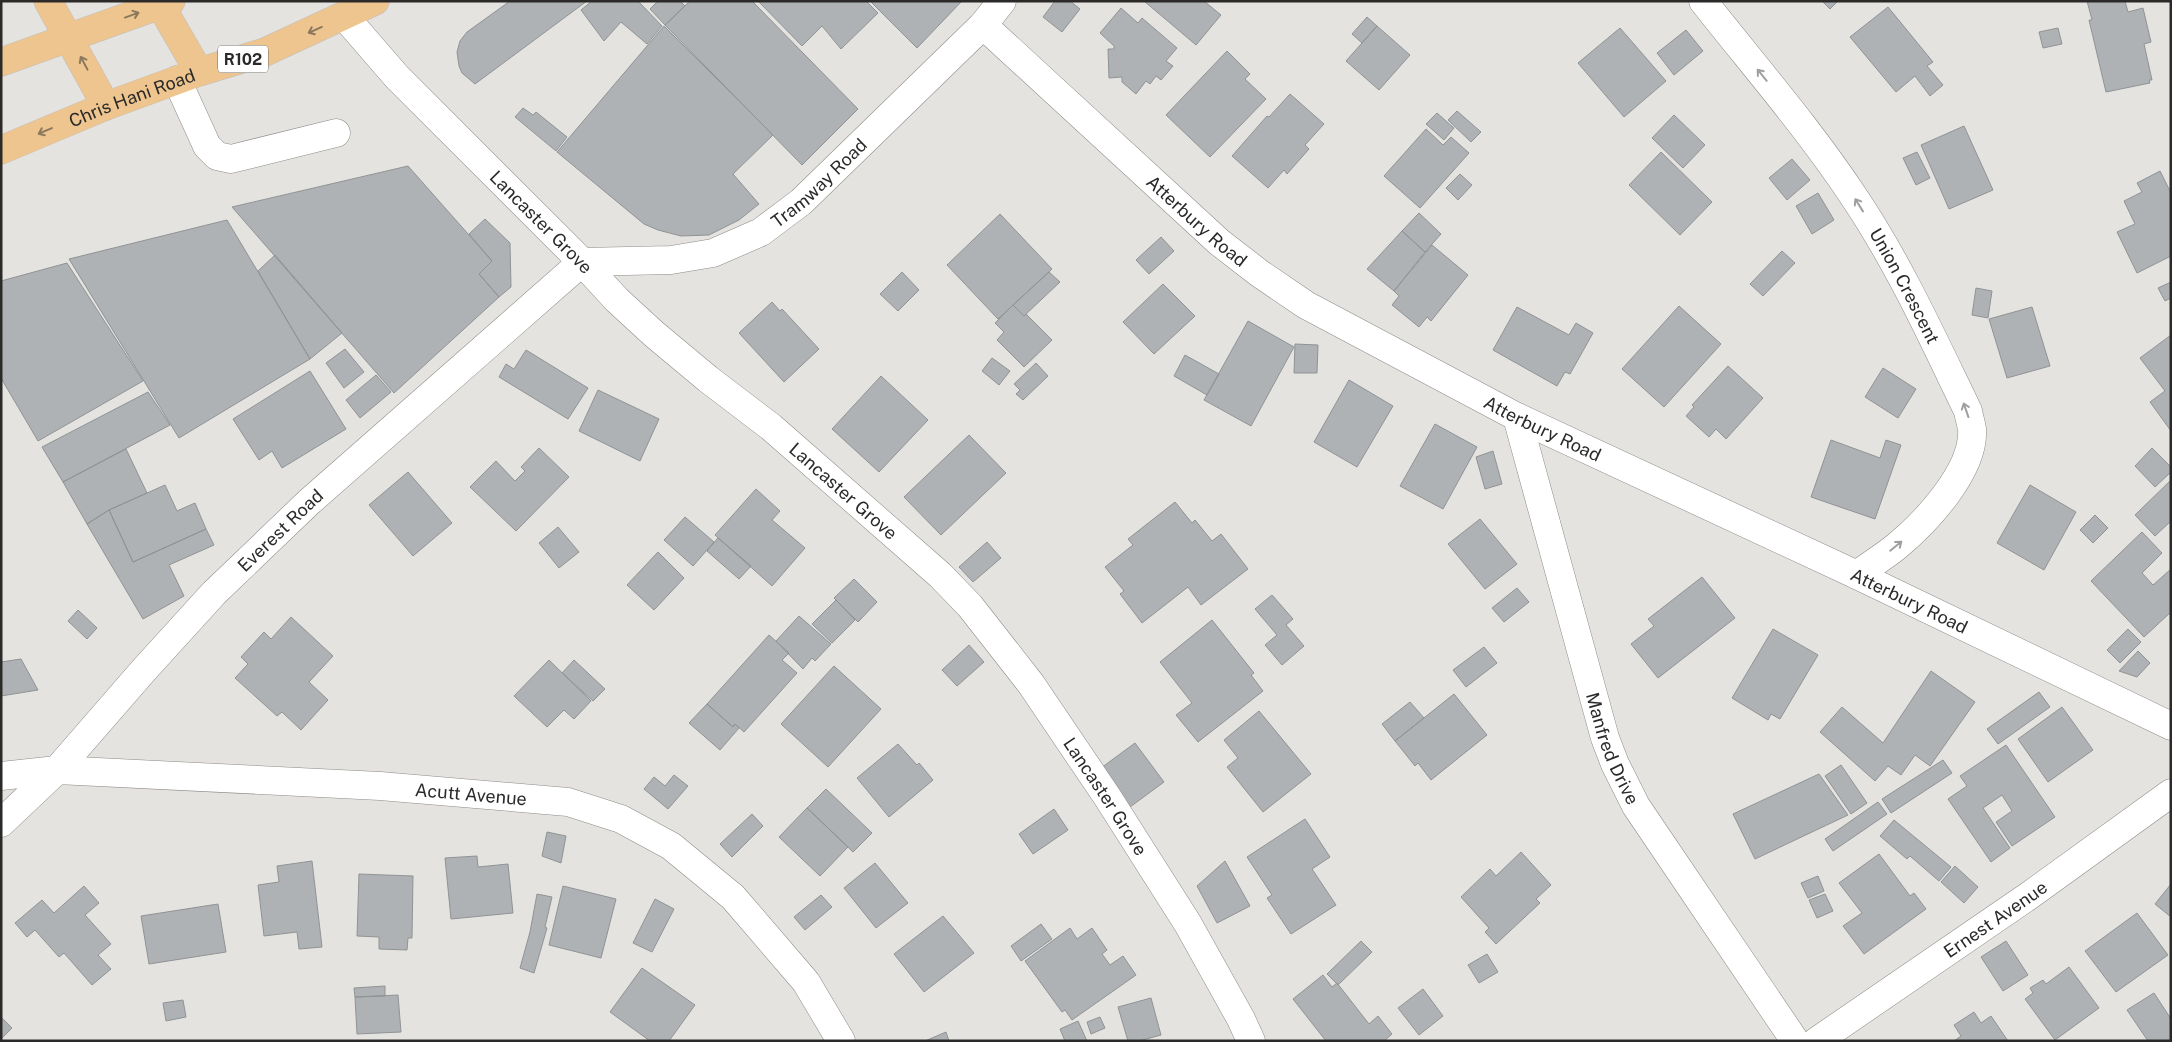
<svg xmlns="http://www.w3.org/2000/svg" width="2172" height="1042" viewBox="0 0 2172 1042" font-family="'Public Sans',sans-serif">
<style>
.building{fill:#afb2b4;stroke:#909395}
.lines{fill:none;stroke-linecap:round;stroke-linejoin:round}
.minor-casing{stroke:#8e8b89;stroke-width:29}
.major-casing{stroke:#bfbfbf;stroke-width:29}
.minor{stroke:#fff;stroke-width:28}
.major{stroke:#eec58f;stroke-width:28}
.oneway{stroke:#8c785c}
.oneway2{stroke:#a09f9f}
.labels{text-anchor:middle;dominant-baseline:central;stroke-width:4.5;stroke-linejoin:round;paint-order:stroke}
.shield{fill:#fff;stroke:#6b6a69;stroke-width:1}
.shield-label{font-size:16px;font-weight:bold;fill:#2b2a29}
.street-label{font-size:18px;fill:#2b2a29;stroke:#fff}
</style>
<rect width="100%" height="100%" fill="#e5e3e0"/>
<path class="building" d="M510 1H587L475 84 462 73 459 66 457 52 460 41 467 32Z
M592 1H638L662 26 647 44 621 22 604 41 581 10Z
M658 1H680L685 6 665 25 650 9Z
M690 1H752L858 109 802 165 665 25Z
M758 1H866L878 13 841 49 822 26 802 46Z
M870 1H962L917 48Z
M1055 1H1070L1080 9 1062 32 1043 17Z
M1144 1H1204L1221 15 1196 45Z
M1822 1H1838L1830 9Z
M2087 1H2125L2128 12 2143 8 2151 42 2144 44 2152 80H2149L2150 83 2106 92 2089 20H2092Z
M1888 7 1933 62 1927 66 1943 85 1930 96 1915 76 1896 92 1850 37Z
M1121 8 1138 23 1142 18 1177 48 1166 61 1173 66 1161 80 1156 76 1150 84 1146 81 1136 94 1122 82V77L1109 78 1108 49H1114V46L1100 33Z
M1367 17 1377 26 1362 43 1352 34Z
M664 26 773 135 733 174 759 204 739 220 709 235 681 236 658 230 644 224 557 152Z
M1377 26 1410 55 1379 90 1346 61Z
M1620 28 1666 81 1624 117 1578 63Z
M2058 28 2062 44 2043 48 2039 32Z
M1686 30 1703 51 1674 75 1657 53Z
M1227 51 1250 74 1245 79 1266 99 1210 157 1166 115Z
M1290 94 1324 124 1305 145 1309 149 1287 174 1284 170 1268 188 1232 156 1267 116 1269 117Z
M523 108 533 115 536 112 567 137 556 151 515 117Z
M1457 111 1481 132 1471 142 1448 120Z
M1437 113 1454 128 1444 140 1426 124Z
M1674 115 1705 145 1683 168 1652 138Z
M1964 126 1993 190 1949 209 1921 145Z
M1426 129 1443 145 1451 137 1469 153 1420 208 1384 176Z
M1661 152 1712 202 1680 235 1629 185Z
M1917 152 1930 178 1916 185 1903 158Z
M1792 159 1810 180 1787 200 1769 178Z
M408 166 492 261 479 274 499 297 394 393 232 207Z
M2160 171 2171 193V256L2137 273 2117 232 2135 224 2124 201 2142 192 2137 183Z
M1460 174 1472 185 1458 200 1446 188Z
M1818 193 1834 220 1812 234 1796 206Z
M1419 213 1441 234 1425 252 1402 231Z
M1000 214 1052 269 998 319 947 265Z
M485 219 510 243 511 287 499 297 479 274 492 261 469 234Z
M227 220 310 359 179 438 69 259Z
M1402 231 1425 252 1394 291 1367 269Z
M1161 237 1174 251 1149 274 1136 260Z
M1432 245 1468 275 1431 321 1427 317 1419 327 1392 305 1399 296 1394 291Z
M1782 251 1795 263 1763 296 1750 284Z
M275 255 342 333 310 359 258 271Z
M67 263 143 381 38 441 1 378V281Z
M902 272 919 290 898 311 880 294Z
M1049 272 1060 282 1024 316 1013 305Z
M2171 282V298L2165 301 2158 288Z
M1163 284 1195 316 1154 354 1123 322Z
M1976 288 1992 291 1988 318 1972 315Z
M772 302 780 311 782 309 819 349 784 382 739 333Z
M1013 305 1024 316 1026 314 1052 340 1024 367 997 340 1004 332 995 323Z
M1679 306 1721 344 1664 407 1622 369Z
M1517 307 1569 335 1576 323 1593 333 1570 374 1565 372 1557 386 1493 350Z
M2032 307 2050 366 2007 378 1989 319Z
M1248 321 1294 347 1251 426 1204 400Z
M2171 335V431L2150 402 2165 391 2140 358Z
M1295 344 1318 345 1317 373H1294Z
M345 349 364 372 344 388 326 363Z
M526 350 588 388 568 419 499 377 506 364 514 369Z
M1185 355 1219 374 1207 395 1174 376Z
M992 358 1010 371 999 385 982 371Z
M1036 363 1048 376 1023 400 1016 394 1020 390 1014 384Z
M1728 366 1763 398 1726 439 1716 429 1709 437 1686 416 1694 407 1692 405Z
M1883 368 1916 389 1898 418 1865 397Z
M310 371 346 429 282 468 272 451 259 460 233 419Z
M376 375 391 392 360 418 346 400Z
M881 376 928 420 879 472 832 429Z
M1349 380 1393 406 1357 467 1314 442Z
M598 390 659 419 640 461 579 431Z
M148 392 170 425 63 482 42 447Z
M1435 424 1477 447 1443 509 1400 486Z
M969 435 1006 473 941 535 904 497Z
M1831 440 1880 458 1886 440 1901 445 1875 519 1811 497Z
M539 448 569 477 516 531 470 487 496 461 515 481 525 471 521 467Z
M2152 448 2171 467V472L2155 487 2135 466Z
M126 449 147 493 109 510 87 524 63 482Z
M1493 451 1502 484 1485 489 1476 457Z
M408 472 452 523 413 556 369 505Z
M2171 480V521L2155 536 2135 515Z
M165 485 177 511 195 503 206 529 133 562 109 510Z
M2030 485 2076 512 2044 570 1997 543Z
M756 489 780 511 772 520 805 548 772 586 715 535Z
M1175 502 1192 523 1195 520 1212 541 1221 534 1248 569 1201 605 1188 587 1142 623 1120 594 1124 591 1105 567 1133 545 1128 539Z
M109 510 133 562 206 529 214 545 169 565 184 596 143 619 87 524Z
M2095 515 2108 528 2093 543 2080 530Z
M685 517 714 542 693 566 664 540Z
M1480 519 1517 564 1485 589 1448 544Z
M558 527 579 552 559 568 539 543Z
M2142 532 2162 553 2142 573 2153 585 2171 569V612L2144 637 2091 581Z
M718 538 751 566 739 579 707 551Z
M987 542 1001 558 973 582 959 567Z
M658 552 684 578 654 610 627 585Z
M1702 577 1735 618 1658 678 1631 644 1654 626 1648 619Z
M854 579 877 602 858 622 834 598Z
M1517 588 1529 602 1504 622 1492 608Z
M1272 595 1293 619 1286 625 1304 646 1282 665 1265 645 1277 635 1255 609Z
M836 600 855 620 832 643 812 624Z
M78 610 97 628 87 639 68 621Z
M799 616 831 644 815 661 812 658 803 669 776 641Z
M291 617 333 656 309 682 328 700 301 730 282 712 277 716 235 678 248 664 241 657 264 632 271 639Z
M1212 620 1254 673 1251 675 1263 691 1198 742 1176 715 1192 703 1160 662Z
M1773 629 1818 655 1780 719 1771 714 1768 720 1732 698Z
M2128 629 2141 642 2120 663 2107 650Z
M769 635 789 653 782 660 797 673 744 732 735 724 733 727 707 704Z
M969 645 984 662 957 686 942 670Z
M1484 647 1497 663 1466 687 1453 670Z
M2138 651 2150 663 2137 677 2119 671Z
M21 659 38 690 1 696V662Z
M549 660 591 701 574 719 564 710 547 727 514 696Z
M574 660 605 689 593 701 562 673Z
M834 666 881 709 828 767 781 724Z
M1931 671 1975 702 1930 766 1915 755 1901 775 1888 766 1875 781 1820 732 1842 707 1883 743Z
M2039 692 2050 707 1998 744 1987 729Z
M1454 694 1487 735 1431 780 1418 763 1415 766 1395 741Z
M1410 702 1424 718 1395 741 1382 724Z
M707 704 733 727 735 724 739 728 720 750 689 723Z
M2062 707 2093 750 2048 782 2018 739Z
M1259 711 1311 774 1263 812 1227 767 1238 758 1224 740Z
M1135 743 1164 782 1130 807 1101 768Z
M898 744 917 765 919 763 933 780 889 817 857 778Z
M2006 745 2055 817 2012 846 1996 822 2012 811 2002 795 1983 808 2010 848 1991 862 1948 799 1967 786 1960 776Z
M1943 760 1952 773 1891 813 1882 799Z
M1841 765 1867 803 1851 814 1825 776Z
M1819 774 1848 815 1755 859 1733 814Z
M674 775 688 786 668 809 644 789 654 777 665 786Z
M826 789 872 833 853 852 807 808Z
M1878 802 1887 814 1833 851 1825 839Z
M807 808 848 847 820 876 779 837Z
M1054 809 1068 830 1033 854 1019 834Z
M752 814 763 826 732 857 720 844Z
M1305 819 1330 857 1312 869 1336 905 1291 934 1267 898 1272 895 1247 857Z
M1894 820 1951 867 1939 881 1910 856 1907 859 1880 836Z
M547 832 566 836 561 863 542 856Z
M1521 852 1551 885 1536 899 1540 903 1496 944 1485 932 1489 928 1461 897 1490 869 1496 876Z
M1879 854 1910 896 1914 893 1926 909 1864 954 1843 926 1862 913 1839 883Z
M477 856 478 867 508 864 513 913 451 919 445 858Z
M312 861 322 947 299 949 297 932 264 936 258 885 279 882 277 866Z
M1225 861 1250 906 1217 923 1197 886Z
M875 863 908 903 876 928 844 888Z
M1955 866 1978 887 1964 903 1941 882Z
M359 874 413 876 412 938H408L407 950 379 949V937L357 936Z
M1818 876 1824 891 1808 898 1801 883Z
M2171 884V917L2155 904Z
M84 886 99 903 85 915 111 944 98 955 111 969 92 985 64 953 59 957 35 930 27 937 15 923 42 900 54 913Z
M563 886 616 899 601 958 549 945Z
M537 894 552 897 545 927 547 928 534 973 520 968 530 932Z
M1825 894 1833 911 1817 918 1809 900Z
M821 895 832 907 805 930 794 917Z
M655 899 674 909 652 952 633 943Z
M218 904 226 952 149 964 141 916Z
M2137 913 2168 955 2116 992 2085 951Z
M943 916 974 953 924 992 894 954Z
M1041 924 1052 939 1021 961 1011 946Z
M1070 928 1077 939 1092 928 1107 950 1102 954 1110 965 1123 956 1136 975 1072 1020 1065 1010 1062 1012 1025 961Z
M1361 941 1372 952 1338 985 1327 974Z
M2006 941 2028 975 2003 991 1981 957Z
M1487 954 1498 972 1479 983 1468 965Z
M2069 967 2099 1008 2055 1040 2025 999 2033 993 2030 988 2043 980 2046 984Z
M642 968 695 1005 669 1041H650L610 1012Z
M1323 975 1332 987 1337 983 1369 1024 1378 1016 1392 1034 1384 1041H1326L1293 999Z
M385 986V996L355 997 354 988Z
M1423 989 1443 1016 1419 1035 1398 1008Z
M2154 993 2171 1019V1041H2148L2127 1010Z
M398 995 401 1032 357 1034 355 997Z
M1151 998 1161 1035 1139 1041H1128L1118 1007Z
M183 1000 186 1017 166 1021 163 1003Z
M1974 1012 1981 1023 1991 1016 2008 1041H1954L1961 1036 1954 1025Z
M1 1017 12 1028 1 1039Z
M1100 1017 1105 1028 1091 1034 1087 1022Z
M1078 1021 1087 1041H1065L1060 1029Z
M946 1032 949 1041H925Z"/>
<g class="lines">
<defs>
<g id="minor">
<path id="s1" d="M1703 1C1755 67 1810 130 1856 200 1900 266 1933 339 1968 411 1969 417 1971 423 1972 429 1975 470 1926 522 1897 546 1885 556 1870 565 1857 575"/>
<path id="s2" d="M345 17 397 77 582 262 617 300 654 334 708 379 771 427 940 575 970 606 1031 684 1108 798 1188 924 1241 1019 1251 1041"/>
<path id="s3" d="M983 25 1219 242 1259 273 1306 305 1517 417 1857 575 2171 726"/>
<path d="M177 80 207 146 217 156 231 159 336 133"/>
<path id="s4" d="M582 262 671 260 713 253 761 232 801 202 983 25 1002 1"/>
<path id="s5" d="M1517 417 1605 738 1615 764 1636 806 1795 1041"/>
<path id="s6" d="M1 776 57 770 380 786 568 802 621 819 671 846 733 897 806 982 841 1041"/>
<path id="s7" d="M1 823 57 770 143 671 214 593 309 502 582 262"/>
<path id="s8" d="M1817 1041 2030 895 2171 793"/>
</g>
<g id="major">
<path d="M48 1 106 106"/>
<path d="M158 1 199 72"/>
<path d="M1 62 171 1"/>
<path id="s9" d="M1 150 106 106 199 72 265 52 375 1"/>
</g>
</defs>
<use href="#minor" class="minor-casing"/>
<use href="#major" class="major-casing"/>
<use href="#minor" class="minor"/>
<use href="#major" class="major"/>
</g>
<defs><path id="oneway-shaft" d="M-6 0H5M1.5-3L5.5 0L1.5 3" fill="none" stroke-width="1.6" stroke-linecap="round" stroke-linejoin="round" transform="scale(1.25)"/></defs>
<g class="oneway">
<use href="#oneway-shaft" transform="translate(132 15) rotate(-20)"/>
<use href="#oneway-shaft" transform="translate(315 30) rotate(156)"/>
<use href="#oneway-shaft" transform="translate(84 63) rotate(-118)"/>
<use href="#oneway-shaft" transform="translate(45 131) rotate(157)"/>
</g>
<g class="oneway2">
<use href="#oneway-shaft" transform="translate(1762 75) rotate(-129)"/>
<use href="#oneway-shaft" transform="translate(1859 205) rotate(-122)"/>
<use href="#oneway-shaft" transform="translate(1966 410) rotate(-109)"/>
<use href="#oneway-shaft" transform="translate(1896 546) rotate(-39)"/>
</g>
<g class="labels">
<rect class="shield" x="218" y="45.5" width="50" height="27" rx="4"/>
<g class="shield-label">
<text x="243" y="59">R102</text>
</g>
<g class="street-label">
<text stroke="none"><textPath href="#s9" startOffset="141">Chris Hani Road</textPath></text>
<text stroke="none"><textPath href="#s4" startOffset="260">Tramway Road</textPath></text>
<text stroke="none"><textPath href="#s3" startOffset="290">Atterbury Road</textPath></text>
<text stroke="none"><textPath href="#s2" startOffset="284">Lancaster Grove</textPath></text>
<text stroke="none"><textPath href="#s1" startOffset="350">Union Crescent</textPath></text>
<text stroke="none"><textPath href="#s3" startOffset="695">Atterbury Road</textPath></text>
<text stroke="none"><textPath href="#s2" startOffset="689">Lancaster Grove</textPath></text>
<text stroke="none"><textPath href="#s7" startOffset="405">Everest Road</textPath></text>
<text stroke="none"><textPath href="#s3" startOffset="1100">Atterbury Road</textPath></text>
<text stroke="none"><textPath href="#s5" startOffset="345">Manfred Drive</textPath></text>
<text stroke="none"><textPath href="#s6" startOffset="471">Acutt Avenue</textPath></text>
<text stroke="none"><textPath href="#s2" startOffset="1094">Lancaster Grove</textPath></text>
<text stroke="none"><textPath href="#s8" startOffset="216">Ernest Avenue</textPath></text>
</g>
</g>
<rect width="2172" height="1042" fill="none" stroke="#2b2a29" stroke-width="5"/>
</svg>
